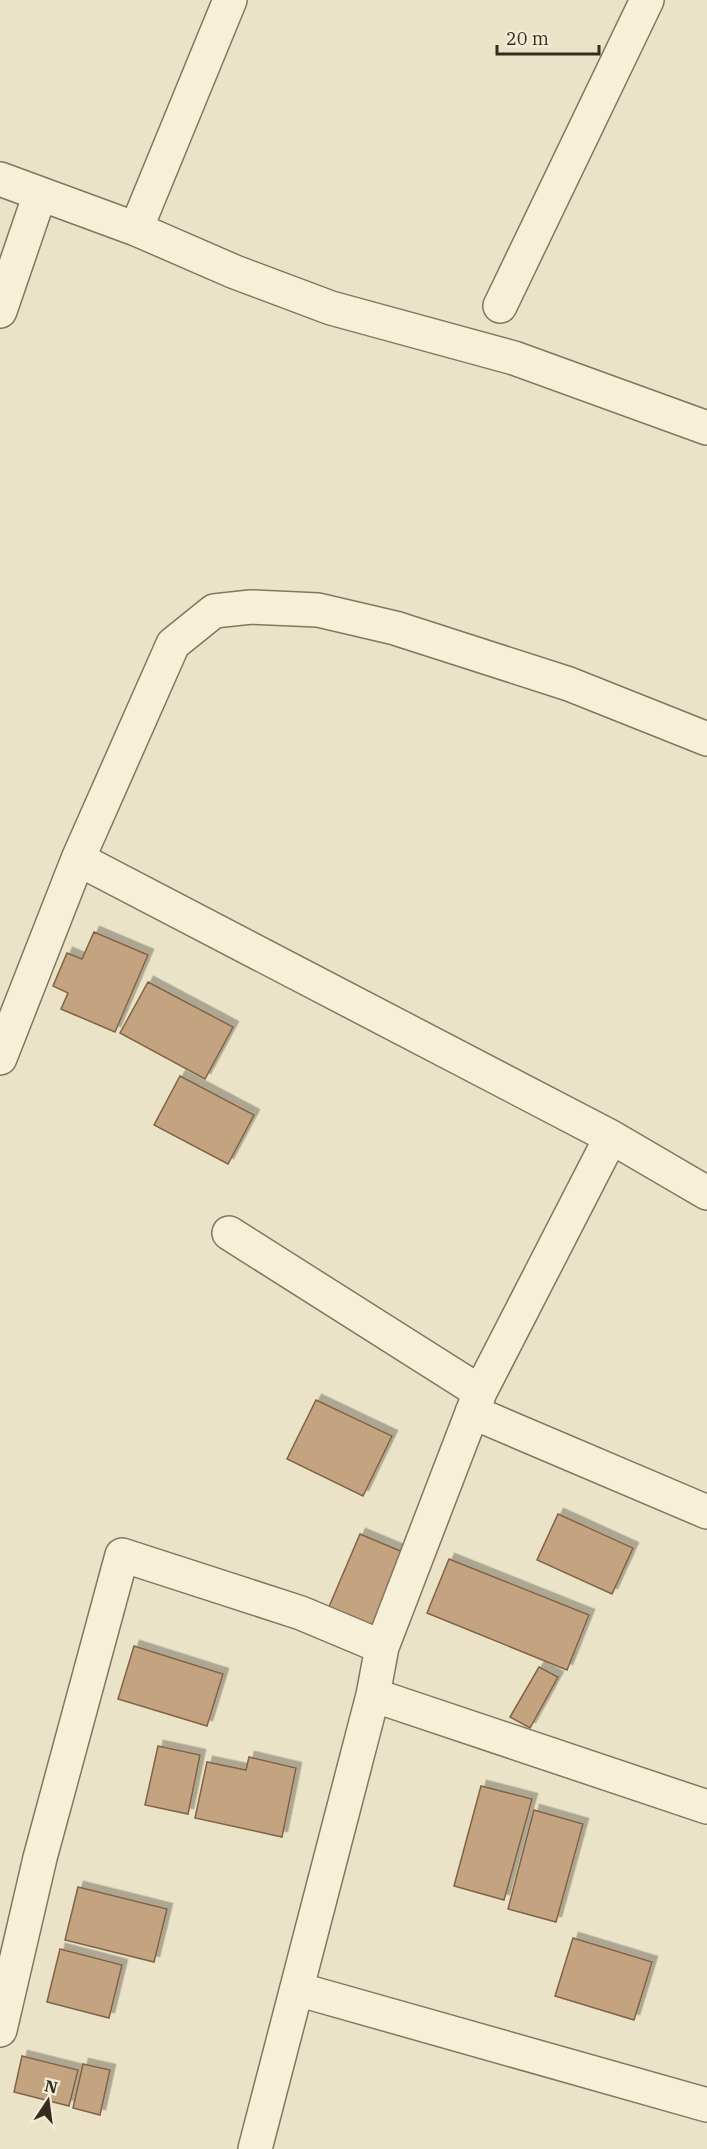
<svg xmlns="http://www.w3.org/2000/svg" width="707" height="2149" viewBox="0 0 707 2149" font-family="'IBM Plex Serif',serif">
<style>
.building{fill:#c4a380;stroke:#816346;stroke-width:1.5;filter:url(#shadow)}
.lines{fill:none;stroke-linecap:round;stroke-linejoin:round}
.minor-casing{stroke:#84765e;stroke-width:36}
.minor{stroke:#f6f0d9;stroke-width:33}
</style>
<defs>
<filter id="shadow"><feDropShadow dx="5.5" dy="-5.5" stdDeviation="0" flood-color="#0004"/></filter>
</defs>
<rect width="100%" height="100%" fill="#eae3c7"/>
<path class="building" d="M94 932 148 955 115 1032 61 1009 68 993 53 986 67 953 82 959Z
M148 982 233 1027 205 1079 120 1033Z
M180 1076 254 1115 228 1164 154 1125Z
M316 1400 392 1436 363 1496 287 1459Z
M558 1514 633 1548 612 1594 537 1560Z
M360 1534 405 1553 372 1629 328 1609Z
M449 1559 589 1615 567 1670 427 1613Z
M134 1646 223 1674 207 1726 118 1699Z
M539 1667 558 1677 530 1728 510 1717Z
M158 1746 200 1755 188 1814 145 1805Z
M249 1757 296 1768 282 1837 195 1818 207 1762 246 1770Z
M481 1786 532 1799 504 1900 454 1886Z
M534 1810 583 1824 556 1922 508 1909Z
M78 1887 167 1909 154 1962 65 1940Z
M573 1938 652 1962 634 2020 555 1996Z
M60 1949 122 1965 109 2018 47 2002Z
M22 2056 78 2070 69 2106 14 2092Z
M83 2064 110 2070 100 2115 73 2108Z"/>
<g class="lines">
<defs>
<path id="minor" d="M0 179 136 229 235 272 331 308 514 358 707 428
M136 229 230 0
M500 306 647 0
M0 311 40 194
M78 859 611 1137 707 1193
M0 1058 78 859 173 644 214 611 251 607 318 610 395 628 569 684 707 739
M229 1233 480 1392
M472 1412 707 1512
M373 1695 707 1807
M297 1989 707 2105
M0 2030 40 1858 122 1555 301 1613 382 1647
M255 2149 373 1695 382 1647 480 1392 611 1137"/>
</defs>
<use href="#minor" class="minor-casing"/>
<use href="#minor" class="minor"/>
</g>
<g transform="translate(48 2101) rotate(13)" stroke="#f2ecd6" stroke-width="4.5" paint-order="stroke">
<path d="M0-4.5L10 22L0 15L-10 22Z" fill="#362d20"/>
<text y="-9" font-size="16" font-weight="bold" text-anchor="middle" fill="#362d20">N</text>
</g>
<path d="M497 45v9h102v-9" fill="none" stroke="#362d20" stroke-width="3"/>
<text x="506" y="45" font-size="18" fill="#362d20" stroke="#f2ecd6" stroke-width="4.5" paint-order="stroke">20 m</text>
</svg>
